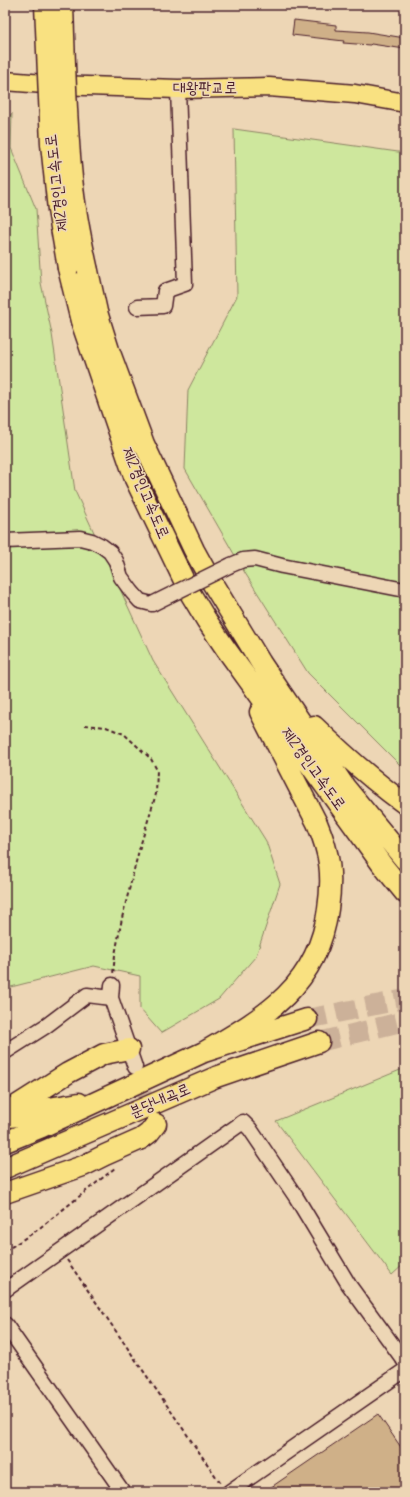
<svg xmlns="http://www.w3.org/2000/svg" width="410" height="1497" viewBox="0 0 410 1497" font-family="Mynerve,'Poor Story',sans-serif">
<style>
.green{fill:#cee79d;stroke:#8c8364}
.building{fill:#cfb088;stroke:#4a1f2b}
.lines{fill:none;stroke-linecap:round;stroke-linejoin:round}
.minor-tunnel{stroke:#ccb199;stroke-width:14;stroke-dasharray:14 7;stroke-linecap:butt}
.highway-tunnel{stroke:#ccb199;stroke-width:20;stroke-dasharray:20 10;stroke-linecap:butt}
.minor-casing{stroke:#4a1f2b;stroke-width:17}
.major-casing{stroke:#4a1f2b;stroke-width:21}
.highway-casing{stroke:#4a1f2b;stroke-width:23}
.path{stroke:#4a1f2b;stroke-width:2;stroke-dasharray:4 3;stroke-linecap:butt}
.minor{stroke:#edd6b5;stroke-width:14}
.major{stroke:#f9e181;stroke-width:18}
.highway{stroke:#f9e181;stroke-width:20}
.minor-bridge-casing{stroke:#4a1f2b;stroke-width:17;stroke-linecap:butt}
.highway-bridge-casing{stroke:#4a1f2b;stroke-width:23;stroke-linecap:butt}
.minor-bridge{stroke:#edd6b5;stroke-width:14}
.highway-bridge{stroke:#f9e181;stroke-width:20}
.labels{text-anchor:middle;dominant-baseline:central;stroke-width:3;stroke-linejoin:round;paint-order:stroke}
.street-label{font-size:16px;fill:#4a1f2b;stroke:#edd6b5}
</style>
<rect width="100%" height="100%" fill="#edd6b5"/>
<filter id="ink" filterUnits="userSpaceOnUse"><feTurbulence type="fractalNoise" baseFrequency=".025" numOctaves="2"/><feDisplacementMap in="SourceGraphic" scale="8" xChannelSelector="R" yChannelSelector="G"/><feConvolveMatrix kernelMatrix="1 2 1 2 8 2 1 2 1" color-interpolation-filters="sRGB"/></filter>
<g filter="url(#ink)">
<path class="green" d="M12 113 11 148 36 209 41 283 52 334 75 491 153 661 266 841 280 884 256 956 219 999 161 1033 140 1009V976L94 966 11 987 5 990V122Z
M234 129 405 153V770L308 673 245 573 185 469 188 390 237 296Z
M405 1068V1263L392 1275 276 1121Z"/>
<path class="building" d="M294 20 336 25V30L368 32 405 38V49L371 44 370 45 343 43 344 41 292 35Z
M378 1414 405 1453V1492H264Z"/>
<g class="lines">
<path class="minor-tunnel" d="M137 1073 152 1114"/>
<path class="highway-tunnel" d="M307 1019 405 999
M319 1042 405 1021"/>
<defs>
<path id="minor" d="M137 307 163 306 165 291 185 284 178 89
M5 541 80 538 92 541 102 546 110 552 116 561 121 577 132 592 140 601 152 604
M231 565 243 560 255 559 282 566 405 590
M111 998 135 1067
M5 1052 46 1026 87 995 111 998 112 985
M5 1290 243 1122 250 1129 296 1197 349 1285 405 1362
M5 1324 123 1492
M229 1492 405 1370"/>
<path id="major" d="M5 81 57 85 178 89 269 87 355 94 405 103"/>
<path id="highway" d="M68 268 81 321 135 479 190 593 207 621 226 649 383 866 405 893
M88 271 97 312 109 350 144 444 194 550 211 581 261 663 345 787 405 860
M314 726C343 754 372 780 405 804
M204 1052C266 1016 318 986 328 909 333 875 330 854 317 823L260 712
M5 1113 68 1073 104 1054 129 1049
M8 1117 19 1116 42 1109 79 1103
M5 1142 42 1127 204 1052 307 1019
M5 1168 216 1077 319 1042
M5 1193 83 1166 105 1155 141 1139 149 1133 156 1124"/>
</defs>
<use href="#minor" class="minor-casing"/>
<use href="#major" class="major-casing"/>
<use href="#highway" class="highway-casing"/>
<path class="path" d="M85 725 106 727 124 734 151 759 157 770 156 794 139 850 122 918 115 955 113 974
M5 1251 36 1231 115 1168
M67 1260 221 1484"/>
<use href="#minor" class="minor"/>
<use href="#major" class="major"/>
<use href="#highway" class="highway"/>
<defs>
<path id="minor-bridge" d="M152 604 231 565"/>
<path id="highway-bridge" d="M45 5 51 144 58 210 68 268
M63 5C65 63 66 120 72 178 75 209 81 240 88 271"/>
</defs>
<use href="#minor-bridge" class="minor-bridge-casing"/>
<use href="#highway-bridge" class="highway-bridge-casing"/>
<use href="#minor-bridge" class="minor-bridge"/>
<use href="#highway-bridge" class="highway-bridge"/>
</g>
</g>
<g class="labels">
<g class="street-label">
<text x="205" y="88">대왕판교로</text>
<text transform="translate(57 183) rotate(-97)">제2경인고속도로</text>
<text transform="translate(145 493) rotate(67)">제2경인고속도로</text>
<text transform="translate(313 769) rotate(54)">제2경인고속도로</text>
<text transform="translate(160 1101) rotate(-23)">분당내곡로</text>
</g>
</g>
<rect width="410" height="1497" fill="none" stroke="#edd6b5" stroke-width="20"/>
<rect x="10" y="10" width="390" height="1477" fill="none" stroke="#4a1f2b" stroke-width="1.5" filter="url(#ink)"/>
</svg>
